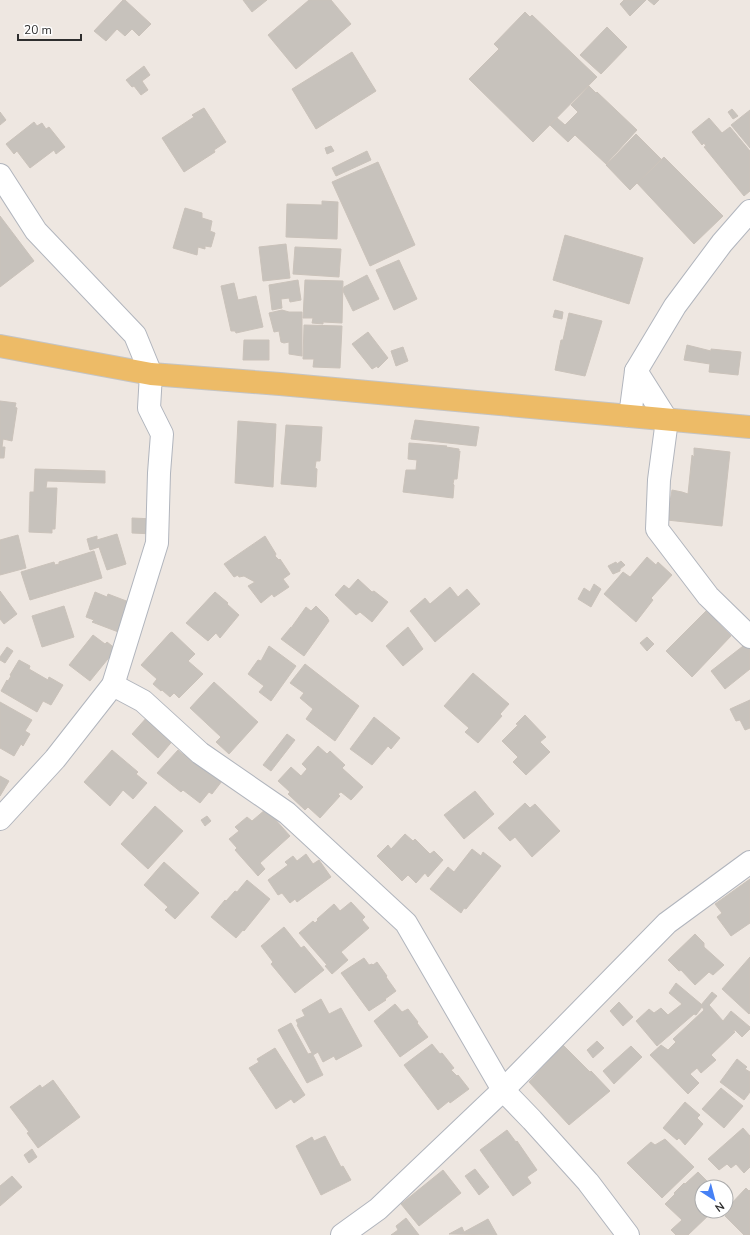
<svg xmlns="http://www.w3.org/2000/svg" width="750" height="1235" font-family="'Nunito Sans',sans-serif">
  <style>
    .building { fill: #c7c2bc; stroke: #cac2ba }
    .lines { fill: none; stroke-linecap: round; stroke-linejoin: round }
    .minor-casing { stroke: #b1b5bd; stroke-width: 24 }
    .major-casing { stroke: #c4c4c4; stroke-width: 24 }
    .minor { stroke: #fff; stroke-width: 22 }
    .major { stroke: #edbb67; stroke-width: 22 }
  </style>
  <rect width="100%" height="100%" fill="#eee7e1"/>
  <g class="building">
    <polygon points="123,0 125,0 151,24 139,36 132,29 125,36 117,29 106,41 94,31"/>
    <polygon points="243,0 267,0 252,12"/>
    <polygon points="309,0 331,0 351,24 296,69 268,35"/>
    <polygon points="624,0 646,0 630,16 620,4"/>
    <polygon points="648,0 659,0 654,5"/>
    <polygon points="525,12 530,17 532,15 597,77 533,142 469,79 499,49 494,44"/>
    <polygon points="607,27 627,47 601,74 580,55"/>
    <polygon points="352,52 376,91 316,129 292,89"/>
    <polygon points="144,66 150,75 142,81 148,90 141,95 134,86 132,87 126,80"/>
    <polygon points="589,86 596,93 597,92 637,130 606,164 575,135 568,142 550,125 557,118 565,125 578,112 571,105"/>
    <polygon points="204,108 226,142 214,150 215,152 184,172 162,138 194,117 192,115"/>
    <polygon points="732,109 738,116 733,119 728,112"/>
    <polygon points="750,110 750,148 731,125"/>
    <polygon points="0,112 6,120 0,125"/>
    <polygon points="709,118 722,133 730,127 750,151 750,191 744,196 704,147 706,146 704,143 702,145 692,132"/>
    <polygon points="34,122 37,126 42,123 46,129 49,127 65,147 56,154 54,150 30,168 17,151 14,154 6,144"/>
    <polygon points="636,134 661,159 630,190 606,165"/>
    <polygon points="331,146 334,151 327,154 325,148"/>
    <polygon points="367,151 371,160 336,176 332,168"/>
    <polygon points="664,157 723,216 694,244 637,183"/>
    <polygon points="378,162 415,245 370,266 332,182"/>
    <polygon points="322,201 338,202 337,239 286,237 287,204 322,205"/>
    <polygon points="185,208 202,213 202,218 212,221 210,231 215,233 211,247 205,246 205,249 198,247 197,255 173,248"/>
    <polygon points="0,216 34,261 0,287"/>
    <polygon points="565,235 643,258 629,304 553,280"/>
    <polygon points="286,244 290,278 263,281 259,247"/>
    <polygon points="295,247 341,249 339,277 293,274"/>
    <polygon points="399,260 417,299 394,310 376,270"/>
    <polygon points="367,275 379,299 353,311 343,291 344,287"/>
    <polygon points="298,280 301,300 290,302 289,298 281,299 282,308 272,310 269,285"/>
    <polygon points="305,280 343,281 342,323 323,322 323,324 312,323 313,318 303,318"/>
    <polygon points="234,283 238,300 256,296 263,327 236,333 235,331 231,331 221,286"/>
    <polygon points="282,310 289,312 302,312 302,356 289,354 289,342 284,343 281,342 279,331 274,332 269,313"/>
    <polygon points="555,310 563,312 562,319 553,317"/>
    <polygon points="569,313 602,321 585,376 555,370 561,340 563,340"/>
    <polygon points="304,325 342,326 340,368 313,367 314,359 303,359"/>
    <polygon points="368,332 388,358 378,368 377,366 372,369 352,344"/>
    <polygon points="244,340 269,340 269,360 243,360"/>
    <polygon points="687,345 711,351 711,349 741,352 738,375 709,372 710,364 684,360"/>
    <polygon points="403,347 408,361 396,366 391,351"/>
    <polygon points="0,401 16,403 15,407 17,408 12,441 3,439 2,447 5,447 4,458 0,458"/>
    <polygon points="415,420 479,427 476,446 411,439"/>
    <polygon points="238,421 276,424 273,487 235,483"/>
    <polygon points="286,425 322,427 320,461 316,461 315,468 317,469 316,487 281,484"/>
    <polygon points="409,443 447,446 446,447 459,449 459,452 460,451 457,479 454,479 453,484 454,485 453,498 403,492 406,470 416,470 417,460 408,459"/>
    <polygon points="694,448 730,452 722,526 667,520 672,490 682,492 688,494 692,455 694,457"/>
    <polygon points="35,469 105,471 105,483 47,481 46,488 57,488 55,529 52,529 52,533 29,532 30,492 34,492"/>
    <polygon points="132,518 155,519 154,534 132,533"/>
    <polygon points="117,534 126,564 107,570 99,547 90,550 87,539 97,536 97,540"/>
    <polygon points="18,535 26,568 0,575 0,540"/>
    <polygon points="265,536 276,554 275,556 279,560 280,559 290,574 283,579 289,587 274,597 272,594 261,603 248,586 255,582 244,576 239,577 238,575 234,577 224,564"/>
    <polygon points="94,551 102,578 30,600 21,572 54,562 55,565 59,564 59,562"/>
    <polygon points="647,557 656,565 658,562 672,575 651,598 653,600 636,622 604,594 623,572 630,577"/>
    <polygon points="621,561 625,565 620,569 620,571 613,574 608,566 616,562 617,564"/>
    <polygon points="358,579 372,592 374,591 388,602 372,622 360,612 356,615 335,595 344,585 349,589"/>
    <polygon points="594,584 601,589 591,607 578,599 584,588 590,592"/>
    <polygon points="450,587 458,597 467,589 480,604 435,642 410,611 425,598 430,604"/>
    <polygon points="0,591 17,614 4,624 0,619"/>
    <polygon points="95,592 107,597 108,594 129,602 121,633 92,622 94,620 86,617"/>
    <polygon points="215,592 228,603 227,604 239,615 220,638 216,633 208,641 186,623"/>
    <polygon points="64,606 74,637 42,647 32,616"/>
    <polygon points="316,606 327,617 329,621 304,656 281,639 291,627 291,628 306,607 311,611"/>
    <polygon points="706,611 717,620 717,622 731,636 692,677 666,651"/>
    <polygon points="408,627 423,649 403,666 386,646"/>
    <polygon points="172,632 195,654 188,661 203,674 179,698 174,693 170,697 162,690 161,691 153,684 157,679 141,665 170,633"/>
    <polygon points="93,635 105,644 107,642 116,649 90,681 69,665"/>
    <polygon points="647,637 654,644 647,651 640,643"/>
    <polygon points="747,643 750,647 750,669 725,689 711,671"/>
    <polygon points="269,646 296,666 271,701 259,692 264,686 248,674 258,660 261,661"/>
    <polygon points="7,647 13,651 5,663 0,660 0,657"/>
    <polygon points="19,660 30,666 29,669 48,680 49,677 63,685 51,705 43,701 37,712 1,691 7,680 8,681 11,676 10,675"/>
    <polygon points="305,664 359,706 335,741 306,719 313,709 300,698 304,693 290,683"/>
    <polygon points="473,673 509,704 500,714 502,716 478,743 465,732 469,728 444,706"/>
    <polygon points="214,682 258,722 229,754 216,742 221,737 190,708"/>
    <polygon points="750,700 750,728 745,730 740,720 736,721 730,709"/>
    <polygon points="0,702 32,720 25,731 30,734 23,746 21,744 14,756 0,748"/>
    <polygon points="525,715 546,737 540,742 550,752 526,775 513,762 518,757 502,741 518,725 516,724"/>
    <polygon points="148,716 175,738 158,758 132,734"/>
    <polygon points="374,717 400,738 391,749 388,746 372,765 350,749"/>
    <polygon points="287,734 295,740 271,771 263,765"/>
    <polygon points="318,746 327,754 330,751 345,765 342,768 363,787 351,800 341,792 338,794 340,796 320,818 308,807 305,810 288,794 290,792 278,781 291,767 301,776 307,769 302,764"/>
    <polygon points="112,750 138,772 136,774 147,783 133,799 123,790 110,806 84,782"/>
    <polygon points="178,750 184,755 185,753 222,781 212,794 209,792 200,803 183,790 181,792 157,773"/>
    <polygon points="0,776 9,781 0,796"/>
    <polygon points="475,791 494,814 464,839 444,815"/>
    <polygon points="525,803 530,808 535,804 560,831 532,857 515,837 510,841 498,828"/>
    <polygon points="155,806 183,831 148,869 121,844"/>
    <polygon points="266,809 290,836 260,863 265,869 258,876 235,850 237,848 229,839 239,831 235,827 247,817 252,821"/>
    <polygon points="207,816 211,821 205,826 201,820"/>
    <polygon points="405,834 413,841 415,839 430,854 434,851 443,860 428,877 425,873 416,883 408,875 402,881 377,856 388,845 391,849"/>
    <polygon points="472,849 481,856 483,852 501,866 466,909 464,908 461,913 430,889 448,867 454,872"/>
    <polygon points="306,854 313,864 319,860 331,877 297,902 295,899 290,903 282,893 278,895 268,880 288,865 285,862 293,856 297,861"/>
    <polygon points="164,862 199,893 175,919 165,910 168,907 144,885"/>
    <polygon points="750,879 750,923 731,936 717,917 722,913 715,904"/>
    <polygon points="247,880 270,899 244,931 243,930 236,938 211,917 225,900 226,901 235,891 237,892"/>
    <polygon points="351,902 365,917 362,920 369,928 341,952 348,960 332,974 325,966 327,965 299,933 313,921 315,923 318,920 317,919 334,904 340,911"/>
    <polygon points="284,927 301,948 304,946 324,970 295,993 271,964 273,962 261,946"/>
    <polygon points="695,934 704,943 704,947 724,965 713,975 709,972 695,985 681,970 679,971 668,960"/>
    <polygon points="750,957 750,1013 749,1014 722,989"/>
    <polygon points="364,958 369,965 372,964 373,965 377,962 387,976 386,977 396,991 385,999 386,1000 369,1011 341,973"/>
    <polygon points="676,983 701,1004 702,1007 696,1015 694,1014 657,1046 636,1021 649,1009 654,1013 661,1008 668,1015 682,1004 669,993"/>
    <polygon points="712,992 717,996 709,1005 723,1021 731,1011 750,1027 750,1029 742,1037 735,1030 733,1031 735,1032 711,1055 716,1060 701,1073 697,1068 690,1074 699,1083 688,1094 650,1055 661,1045 668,1050 676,1042 673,1039 704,1010 701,1005"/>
    <polygon points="321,999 329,1014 341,1008 362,1046 336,1060 334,1056 323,1062 318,1052 313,1055 323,1075 307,1083 278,1030 291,1023 308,1054 312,1053 297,1025 298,1024 296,1020 305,1016 302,1010"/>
    <polygon points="619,1002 633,1017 623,1026 610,1011"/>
    <polygon points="395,1004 402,1012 408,1009 418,1022 417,1023 428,1037 400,1057 374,1021"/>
    <polygon points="597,1041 604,1048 593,1058 587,1050"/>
    <polygon points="432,1044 440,1054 442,1053 454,1068 451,1070 457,1076 458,1075 469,1089 450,1103 449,1101 438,1110 404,1065"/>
    <polygon points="563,1045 590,1072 591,1071 610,1091 569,1125 529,1082"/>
    <polygon points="631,1046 642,1057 614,1084 603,1071"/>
    <polygon points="275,1048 305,1095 294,1103 291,1099 276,1109 249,1068 259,1062 257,1059"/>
    <polygon points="737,1059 747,1067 745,1069 750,1072 750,1092 744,1100 720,1082"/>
    <polygon points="53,1080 80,1117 38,1148 27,1133 29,1132 10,1107 40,1085 42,1088"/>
    <polygon points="721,1088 743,1106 724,1128 702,1109"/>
    <polygon points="685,1102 700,1115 697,1118 703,1124 685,1145 679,1138 677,1140 663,1128"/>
    <polygon points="743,1128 750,1136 750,1167 744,1173 736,1164 731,1168 727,1164 719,1170 708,1159"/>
    <polygon points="507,1130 516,1142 517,1141 537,1170 527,1177 531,1183 513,1196 480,1150"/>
    <polygon points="325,1136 341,1167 343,1166 351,1180 321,1195 296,1146 312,1137 314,1141"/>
    <polygon points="665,1139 694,1167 662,1198 627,1163 651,1142 655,1145"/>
    <polygon points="32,1149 37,1157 29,1163 24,1155"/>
    <polygon points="475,1169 489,1187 479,1195 465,1176"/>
    <polygon points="443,1170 461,1193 419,1226 401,1204"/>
    <polygon points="698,1172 713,1187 702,1187 702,1211 712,1212 688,1235 676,1235 671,1230 682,1220 665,1204 675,1194 674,1193 684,1183 685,1184"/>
    <polygon points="12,1176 22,1187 0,1206 0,1186"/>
    <polygon points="746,1188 749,1191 750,1190 750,1235 744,1235 725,1216 732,1208 730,1205"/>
    <polygon points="406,1218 419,1235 391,1235 398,1230 396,1226"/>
    <polygon points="488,1219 497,1235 449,1234 462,1227 464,1232"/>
  </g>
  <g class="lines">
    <g class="minor-casing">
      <g id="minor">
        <polyline points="0,175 36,231 135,335 151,374 149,408 162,434 159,473 157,543 113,685 55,759 0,819"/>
        <polyline points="750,211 722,243 675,306 636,371 667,420 659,480 657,529 708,596 750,637"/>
        <polyline points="630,416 636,371"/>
        <polyline points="113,685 143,701 200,753 287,813 406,923 503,1090 532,1120 588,1182 628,1235"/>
        <polyline points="342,1235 378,1209 503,1090 667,923 750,862"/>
      </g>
    </g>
    <g class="major-casing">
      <polyline id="major" points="0,346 151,374 280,384 750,427"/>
    </g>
    <use href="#minor" class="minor"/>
    <use href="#major" class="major"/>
  </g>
  <g transform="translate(714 1199) rotate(144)"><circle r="19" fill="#ffffff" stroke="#ababab"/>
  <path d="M0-3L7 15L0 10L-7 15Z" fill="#4781f5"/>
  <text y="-6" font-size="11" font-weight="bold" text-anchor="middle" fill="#2e2e2e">N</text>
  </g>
  <path d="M18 34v6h63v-6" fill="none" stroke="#2e2e2e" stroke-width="2"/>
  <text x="24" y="34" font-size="12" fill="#2e2e2e" stroke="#ffffff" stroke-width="3" paint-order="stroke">20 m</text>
</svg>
